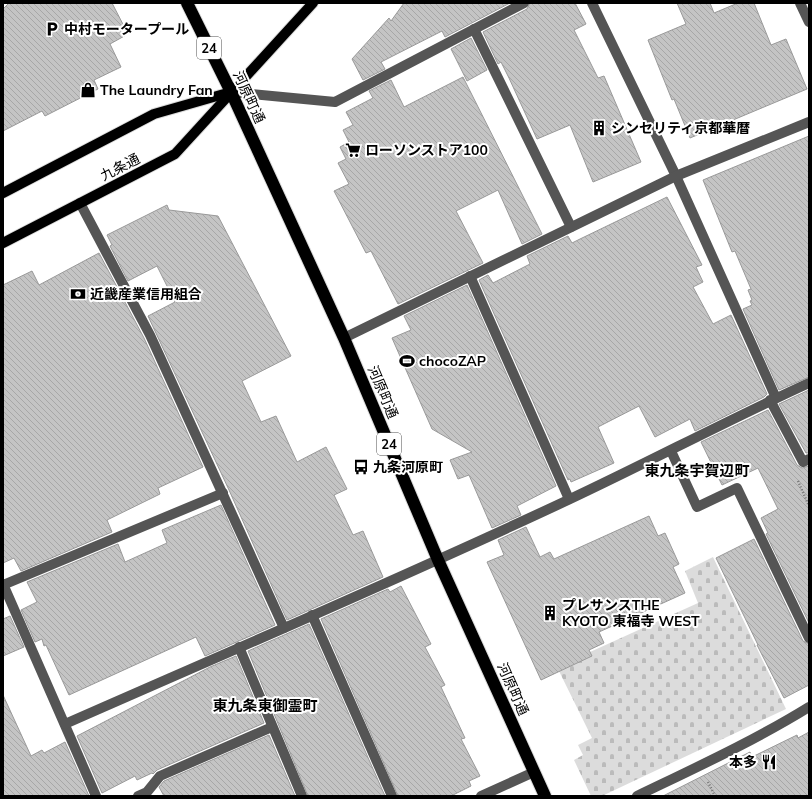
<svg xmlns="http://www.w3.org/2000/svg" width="812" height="799" font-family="Mulish,'Noto Sans JP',sans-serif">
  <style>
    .cemetery { fill: url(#cemetery-stones) }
    .building { fill: url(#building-back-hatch); stroke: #999 }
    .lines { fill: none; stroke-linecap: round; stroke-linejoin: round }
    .major-casing { stroke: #dbdbdb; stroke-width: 12 }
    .highway-casing { stroke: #dbdbdb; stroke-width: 14 }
    .path { stroke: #777; stroke-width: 2.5; stroke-dasharray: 1 2; stroke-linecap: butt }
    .minor { stroke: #555; stroke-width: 10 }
    .major { stroke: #000; stroke-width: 10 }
    .highway { stroke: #000; stroke-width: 12 }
    .labels { text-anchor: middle; stroke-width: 4; stroke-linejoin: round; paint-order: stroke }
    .shield { fill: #fff; stroke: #4c4c4c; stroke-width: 1 }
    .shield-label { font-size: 13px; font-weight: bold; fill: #000 }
    .poi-label { font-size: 14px; font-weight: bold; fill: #000; stroke: #fff; text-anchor: start }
    .street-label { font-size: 14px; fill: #000; stroke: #fff }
    .neighbourhood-label { font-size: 15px; font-weight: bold; fill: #000; stroke: #fff }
  </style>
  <defs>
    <pattern id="cemetery-stones" width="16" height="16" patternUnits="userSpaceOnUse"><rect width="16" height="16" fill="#dcdcdc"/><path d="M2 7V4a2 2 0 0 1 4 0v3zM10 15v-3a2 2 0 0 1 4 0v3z" fill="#bbb"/></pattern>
    <pattern id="building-back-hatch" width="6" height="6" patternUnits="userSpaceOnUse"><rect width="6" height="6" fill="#c4c4c4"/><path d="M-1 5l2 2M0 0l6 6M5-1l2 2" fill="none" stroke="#a7a7a7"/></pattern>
  </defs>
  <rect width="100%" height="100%" fill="#fff"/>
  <polygon class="cemetery" points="713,557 786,709 602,796 591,796 574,760 583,755 578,745 592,738 557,667 698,603 685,571"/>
  <g class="building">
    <polygon points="9,3 112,3 128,34 110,44 121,67 94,80 98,89 45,116 42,111 3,131 3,9"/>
    <polygon points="404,3 510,3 445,37 442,31 381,62 385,69 363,80 352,59 389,18 391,21"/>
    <polygon points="530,3 575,3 586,24 574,30 598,78 604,76 641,162 593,182 570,125 537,139 509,78 501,62 498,64 483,32 527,9"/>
    <polygon points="677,3 710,3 714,13 738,3 754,3 771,45 786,39 807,89 690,138 674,99 672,100 648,40 686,24"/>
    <polygon points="471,38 487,70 467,81 451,49"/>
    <polygon points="463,77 542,234 522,244 498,190 456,211 483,263 398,304 371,251 366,253 334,191 349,184 338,163 346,159 340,147 349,142 343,130 353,125 346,112 373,98 369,91 391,80 404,107"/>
    <polygon points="809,136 809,377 779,390 743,309 752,305 750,301 752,300 748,290 751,289 735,251 732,252 703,180"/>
    <polygon points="667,197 702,265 696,267 703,282 693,287 713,324 731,315 767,394 764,397 695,431 690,419 655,437 639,406 598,427 614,463 571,482 570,479 568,480 479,280 488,275 493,283 530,264 527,256 568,236 572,243 580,239"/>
    <polygon points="167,205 169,210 218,216 291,356 242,381 261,422 276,416 297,462 326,447 347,489 334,495 353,535 363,531 383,577 287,620 229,490 148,316 175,302 157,266 128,281 110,246 112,245 107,235"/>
    <polygon points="99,253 144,338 203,467 158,488 160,494 107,520 112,532 21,571 14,558 3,563 3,285 32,271 39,285"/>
    <polygon points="467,285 556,486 517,506 521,515 492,528 469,475 458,479 450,460 472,452 432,429 392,338 411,330 404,316"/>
    <polygon points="809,390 809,453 806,453 779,404"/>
    <polygon points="768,410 797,465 802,468 809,466 809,623 766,534 768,533 761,518 778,509 758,468 722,485 701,442"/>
    <polygon points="221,505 275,625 205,656 196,637 69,695 46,645 44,646 42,639 35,642 21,610 37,602 27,582 118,544 125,562 167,543 162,530"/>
    <polygon points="649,516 658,536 665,533 679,564 673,567 685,593 599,632 604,643 589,650 592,656 541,680 487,562 504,555 498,540 526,527 540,557 550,552 554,559"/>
    <polygon points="754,539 803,641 809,644 809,685 784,698 757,645 758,645 716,558"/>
    <polygon points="401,586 431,644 425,647 445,685 441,687 465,738 461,739 480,776 469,781 471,786 451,796 398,796 321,619 388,589 390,592"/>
    <polygon points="10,616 24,647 3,656 3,619"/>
    <polygon points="309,624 385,796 308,796 248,651"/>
    <polygon points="236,656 264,723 157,770 153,774 152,773 137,780 135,776 102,793 77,736 210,667"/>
    <polygon points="3,695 31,756 42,750 44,753 65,742 89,796 3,796"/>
    <polygon points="809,732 809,796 663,796 750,752 752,757 797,735 798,738"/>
    <polygon points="269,735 295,796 164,796 159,787 164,781"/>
  </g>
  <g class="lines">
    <g class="major-casing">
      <g id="major">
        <polyline points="3,193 154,114 231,92"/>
        <polyline points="3,243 175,154 313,3"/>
      </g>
    </g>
    <g class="highway-casing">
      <polyline id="highway" points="187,3 231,92 344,338 438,560 545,796"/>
    </g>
    <g class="path">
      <polyline points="798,481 809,506"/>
      <polyline points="708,782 715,796"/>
    </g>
    <g class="minor">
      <polyline points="592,3 676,176 776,398"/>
      <polyline points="800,3 809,22"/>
      <polyline points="474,29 571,227"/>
      <polyline points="231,92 335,102 524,3"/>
      <polyline points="80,203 150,335 284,628"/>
      <polyline points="470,276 569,499"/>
      <polyline points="344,338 676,176 809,122"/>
      <polyline points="770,400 803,462 809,459"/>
      <polyline points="671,451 697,507 737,488 809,638"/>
      <polyline points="3,584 96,796"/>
      <polyline points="3,585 223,493"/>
      <polyline points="312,615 392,796"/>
      <polyline points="239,647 302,796"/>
      <path d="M65 724C233 650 402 578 568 500 649 462 728 420 809 383"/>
      <polyline points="138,796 147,792 160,776 272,727"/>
      <polyline points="481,796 534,772"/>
      <path d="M637 796C695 768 754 741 809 707"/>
    </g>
    <use href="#major" class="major"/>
    <use href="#highway" class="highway"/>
  </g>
  <defs>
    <g id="parking-bare" transform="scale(1.2)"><path d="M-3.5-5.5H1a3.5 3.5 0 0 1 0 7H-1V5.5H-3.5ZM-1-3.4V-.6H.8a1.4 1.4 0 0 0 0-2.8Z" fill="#000" stroke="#fff" stroke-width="2.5" paint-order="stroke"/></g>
    <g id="shop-bare" transform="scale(1.2)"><path d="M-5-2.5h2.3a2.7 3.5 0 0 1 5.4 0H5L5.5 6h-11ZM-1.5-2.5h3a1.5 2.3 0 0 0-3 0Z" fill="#000" stroke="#fff" stroke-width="2.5" paint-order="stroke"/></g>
    <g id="building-bare" transform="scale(1.2)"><path d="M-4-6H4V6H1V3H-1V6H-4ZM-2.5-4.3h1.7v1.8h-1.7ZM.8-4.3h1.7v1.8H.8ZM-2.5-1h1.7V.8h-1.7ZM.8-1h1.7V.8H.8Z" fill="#000" stroke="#fff" stroke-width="2.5" paint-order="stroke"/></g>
    <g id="supermarket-bare" transform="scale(1.2)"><path d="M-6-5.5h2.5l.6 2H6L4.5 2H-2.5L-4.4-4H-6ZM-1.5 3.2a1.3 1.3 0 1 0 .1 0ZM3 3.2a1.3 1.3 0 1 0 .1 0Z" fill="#000" stroke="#fff" stroke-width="2.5" paint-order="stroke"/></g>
    <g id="bank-bare" transform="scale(1.2)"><path d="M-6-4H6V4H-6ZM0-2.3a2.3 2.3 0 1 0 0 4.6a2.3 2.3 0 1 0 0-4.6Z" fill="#000" stroke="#fff" stroke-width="2.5" paint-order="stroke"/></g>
    <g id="stadium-bare" transform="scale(1.2)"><path d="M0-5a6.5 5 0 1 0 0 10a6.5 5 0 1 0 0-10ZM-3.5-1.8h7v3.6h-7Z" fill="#000" stroke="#fff" stroke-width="2.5" paint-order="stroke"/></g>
    <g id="bus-bare" transform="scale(1.2)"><path d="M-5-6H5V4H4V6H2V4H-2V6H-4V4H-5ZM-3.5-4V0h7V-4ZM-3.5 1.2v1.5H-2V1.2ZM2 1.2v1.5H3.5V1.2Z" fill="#000" stroke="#fff" stroke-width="2.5" paint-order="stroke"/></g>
    <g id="restaurant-bare" transform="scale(1.2)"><path d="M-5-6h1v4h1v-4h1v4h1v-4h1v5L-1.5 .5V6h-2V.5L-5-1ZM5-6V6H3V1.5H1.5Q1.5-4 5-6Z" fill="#000" stroke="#fff" stroke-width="2.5" paint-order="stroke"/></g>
  </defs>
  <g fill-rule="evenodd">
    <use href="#parking-bare" x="52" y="29"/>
    <use href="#shop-bare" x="88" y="90"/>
    <use href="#building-bare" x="599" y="128"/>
    <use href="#supermarket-bare" x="353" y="150"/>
    <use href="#bank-bare" x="78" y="294"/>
    <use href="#stadium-bare" x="407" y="361"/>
    <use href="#bus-bare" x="361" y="467"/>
    <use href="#building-bare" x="550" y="613"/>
    <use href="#restaurant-bare" x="769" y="762"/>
  </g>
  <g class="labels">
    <g class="shield">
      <rect x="197" y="37" width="24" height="22" rx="3"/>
      <rect x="377" y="433" width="24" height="22" rx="3"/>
    </g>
    <g class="shield-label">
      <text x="209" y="53">24</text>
      <text x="389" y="449">24</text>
    </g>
    <g class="poi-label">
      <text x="64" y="34">中村モータープール</text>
      <text x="100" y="95">The Laundry Fan</text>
      <text x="611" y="133">シンセリティ京都華暦</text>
      <text x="365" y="155">ローソンストア100</text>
      <text x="90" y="299">近畿産業信用組合</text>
      <text x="419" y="366">chocoZAP</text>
      <text x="373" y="472">九条河原町</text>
      <text x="562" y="610">プレサンスTHE<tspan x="562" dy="16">KYOTO 東福寺 WEST</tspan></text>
      <text x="757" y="767" text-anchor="end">本多</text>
    </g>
    <g class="street-label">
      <text transform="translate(249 97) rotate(65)" y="5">河原町通</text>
      <text transform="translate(120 167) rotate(-27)" y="5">九条通</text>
      <text transform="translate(383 392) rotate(67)" y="5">河原町通</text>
      <text transform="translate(513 689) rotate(66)" y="5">河原町通</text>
    </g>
    <g class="neighbourhood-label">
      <text x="697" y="476">東九条宇賀辺町</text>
      <text x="265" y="711">東九条東御霊町</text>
    </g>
  </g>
  <rect width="812" height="799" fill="none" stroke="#000000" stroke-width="8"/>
</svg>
